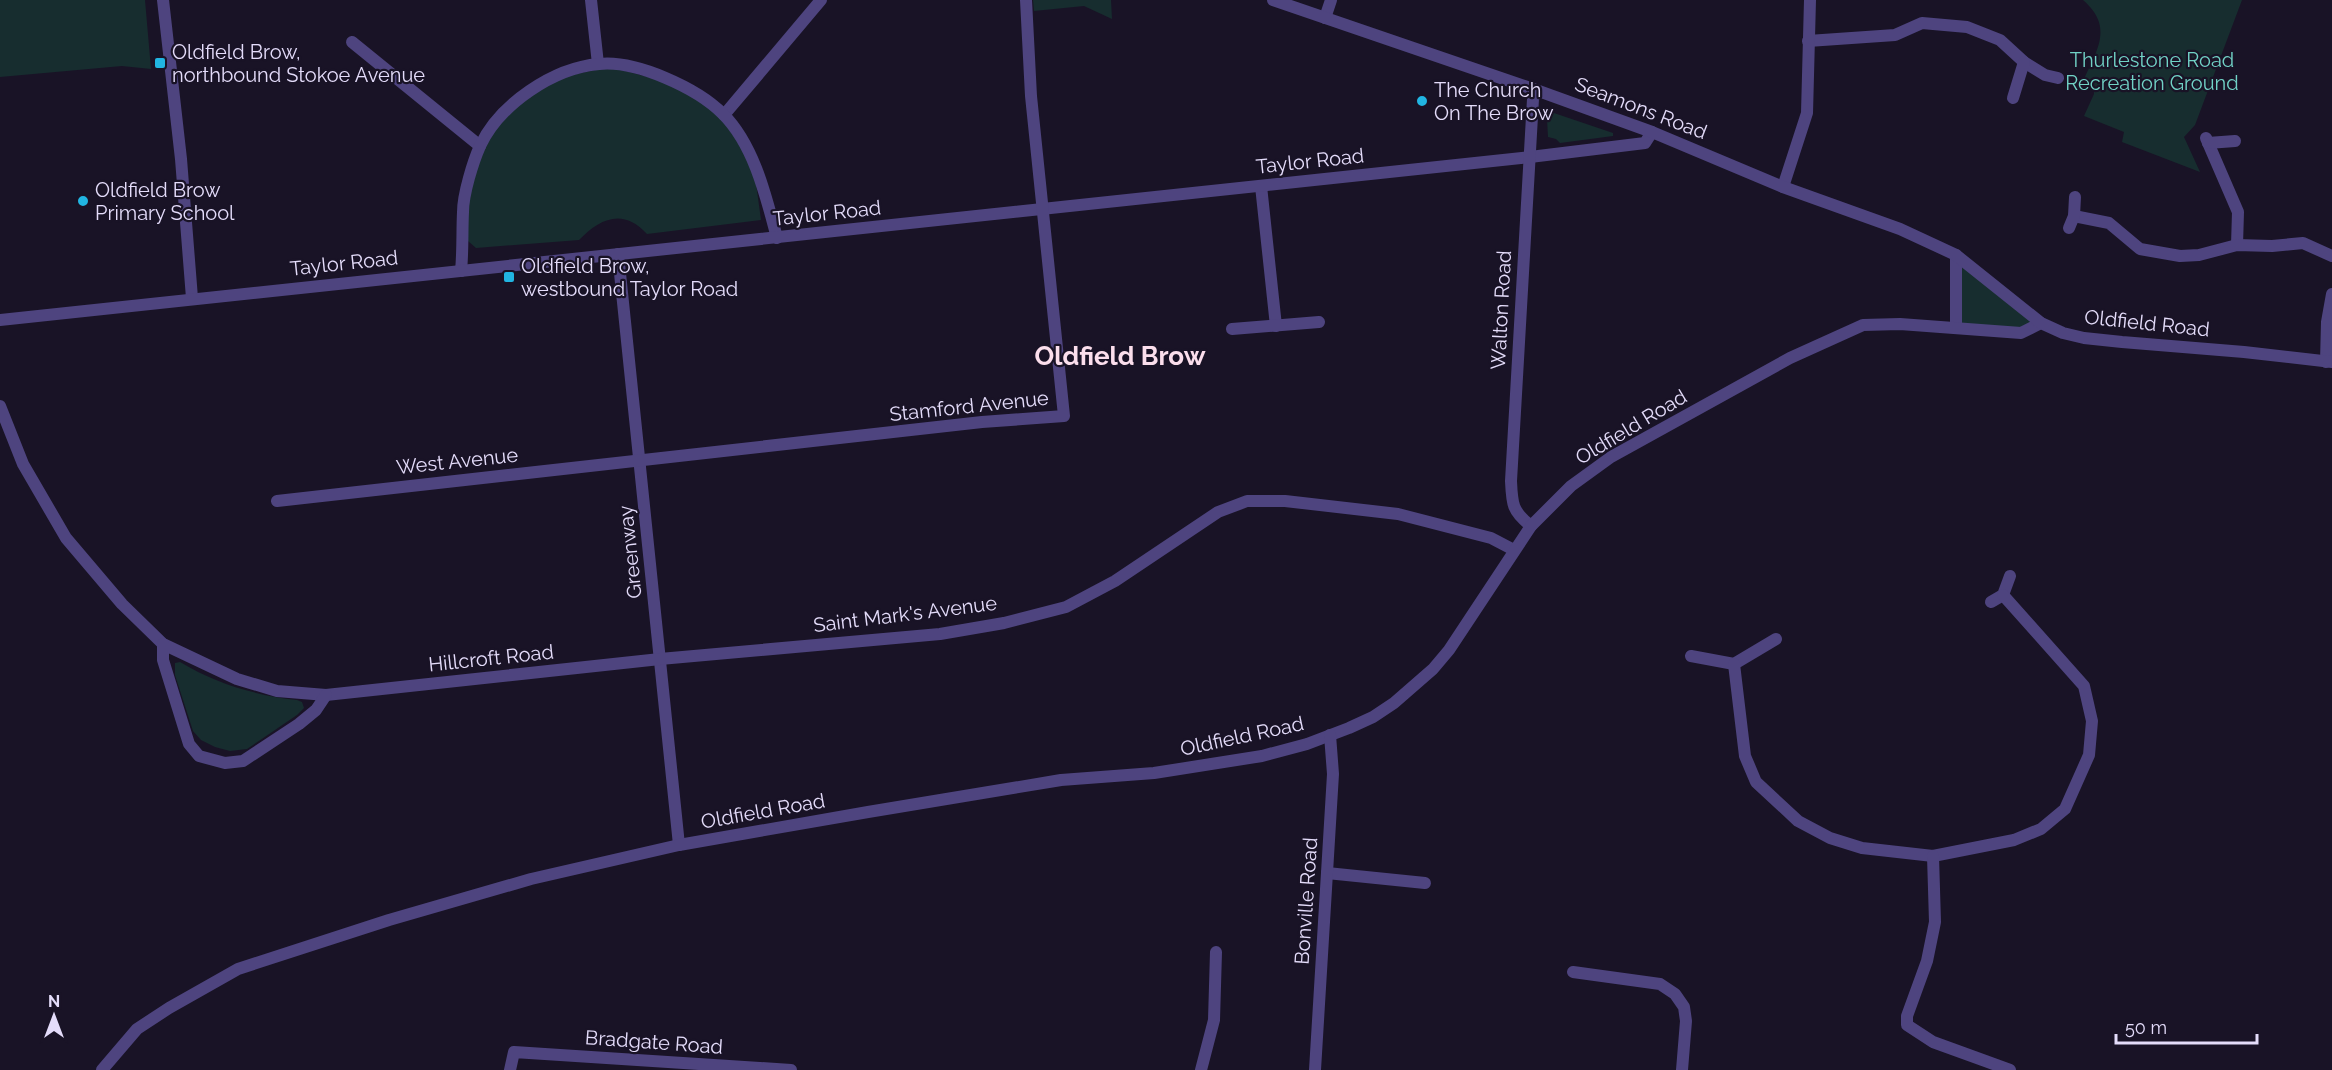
<svg xmlns="http://www.w3.org/2000/svg" width="2332" height="1070" font-family="Raleway,sans-serif">
  <style>
    .green { fill: #172d2f }
    .lines { fill: none; stroke-linecap: round; stroke-linejoin: round }
    .minor { stroke: #4e447f; stroke-width: 12 }
    .tertiary { stroke: #4e447f; stroke-width: 12 }
    .poi-dot { fill: #21b5e2; stroke: #191326; stroke-width: 2 }
    .labels { text-anchor: middle; stroke-width: 4.5; stroke-linejoin: round; paint-order: stroke }
    .poi-label { font-size: 20px; fill: #e4dcfa; stroke: #191326; text-anchor: start }
    .park-label { font-size: 20px; fill: #71d2c6; stroke: #191326 }
    .street-label { font-size: 20px; fill: #e4dcfa; stroke: #191326 }
    .district-label { font-size: 26px; font-weight: bold; fill: #fbdeec; stroke: #191326 }
  </style>
  <rect width="100%" height="100%" fill="#191326"/>
  <g class="green">
    <polygon points="0,0 145,0 151,69 122,66 0,77"/>
    <polygon points="1033,0 1111,0 1112,19 1084,6 1034,11"/>
    <path d="M2083 0H2242L2195 125 2184 137 2200 172 2122 142 2124 132 2084 116 2094 94V85L2082 84C2096 51 2115 28 2083 0Z"/>
    <path d="M610 67 667 82 710 107 740 141 755 176 761 220 647 234C623 207 599 219 579 240L476 248 468 241 465 209 483 144 519 101 562 77Z"/>
    <polygon points="1551,112 1613,133 1613,136 1560,143 1556,139 1548,137 1547,119"/>
    <polygon points="1956,255 2041,323 2021,333 1956,327"/>
    <path d="M180 662C217 684 254 695 297 700L302 702 304 708 297 715 247 749 230 751 215 747 201 740 193 731 175 675V663Z"/>
  </g>
  <g class="lines">
    <g class="minor">
      <polyline points="163,0 181,159 192,298"/>
      <polyline points="591,0 598,64"/>
      <polyline points="1325,18 1331,0"/>
      <polyline points="1808,41 1895,35 1922,23 1967,27 2000,40 2024,62 2045,75 2058,78"/>
      <polyline points="352,42 480,146"/>
      <polyline points="2013,98 2024,62"/>
      <polyline points="724,115 821,0"/>
      <polyline points="2206,138 2238,212 2237,245"/>
      <polyline points="2208,143 2235,141"/>
      <polyline points="1261,186 1276,326"/>
      <polyline points="1783,187 1807,113 1810,0"/>
      <polyline points="2074,216 2109,223 2140,249 2180,256 2199,255 2237,245 2272,246 2303,243 2332,256"/>
      <polyline points="2069,228 2074,216 2075,197"/>
      <polyline points="618,254 679,845"/>
      <path d="M461 271C463 251 462 232 463 212 463 194 473 162 480 146 500 104 553 68 599 64 636 60 697 88 723 114 754 145 766 196 777 238"/>
      <polyline points="0,320 1530,157 1645,143 1652,132"/>
      <polyline points="1956,327 1956,255"/>
      <polyline points="1232,329 1319,322"/>
      <polyline points="2326,362 2327,322 2332,294"/>
      <polyline points="0,406 23,464 66,538 122,604 163,644 237,679 277,691 326,695 660,659 940,634 1004,623 1066,607 1115,581 1218,512 1247,501 1285,501 1398,514 1491,538 1514,550"/>
      <polyline points="277,501 982,422 1064,416 1031,96 1026,0"/>
      <path d="M1531 526C1512 511 1512 504 1511 481L1533 99 1536 90"/>
      <polyline points="1991,602 2003,595 2010,576"/>
      <polyline points="163,644 163,660 189,744 199,756 225,763 243,761 299,724 316,710 326,695"/>
      <polyline points="1691,656 1734,664 1776,639"/>
      <polyline points="1734,664 1745,756 1756,782 1798,821 1830,838 1862,848 1933,856 2014,840 2041,829 2065,809 2089,755 2092,721 2084,686 2003,595"/>
      <polyline points="1933,856 1935,922 1927,961 1907,1016 1907,1025 1933,1042 2010,1070"/>
      <polyline points="1327,873 1425,883"/>
      <polyline points="1573,972 1660,984 1675,994 1684,1007 1686,1021 1682,1070"/>
      <polyline points="102,1070 137,1029 169,1008 238,969 389,920 531,879 679,845 868,812 1061,780 1154,773 1262,756 1307,744 1349,728 1373,717 1394,703 1433,669 1449,650 1531,526 1571,486 1611,457 1790,358 1863,325 1900,324 2021,333 2041,323"/>
      <polyline points="510,1070 514,1052 791,1070"/>
      <polyline points="1201,1070 1214,1020 1216,952"/>
      <polyline points="1315,1070 1333,774 1330,735"/>
    </g>
    <polyline class="tertiary" points="1273,0 1536,90 1652,132 1783,187 1900,229 1956,255 2041,323 2063,333 2084,338 2122,342 2244,352 2332,362"/>
  </g>
  <g class="poi-dot">
    <rect x="154" y="57" width="12" height="12" rx="3"/>
    <circle cx="1422" cy="101" r="6"/>
    <circle cx="83" cy="201" r="6"/>
    <rect x="503" y="271" width="12" height="12" rx="3"/>
  </g>
  <g class="labels">
    <g class="poi-label">
      <text x="172" y="59">Oldfield Brow,<tspan x="172" dy="23">northbound Stokoe Avenue</tspan></text>
      <text x="1434" y="97">The Church<tspan x="1434" dy="23">On The Brow</tspan></text>
      <text x="95" y="197">Oldfield Brow<tspan x="95" dy="23">Primary School</tspan></text>
      <text x="521" y="273">Oldfield Brow,<tspan x="521" dy="23">westbound Taylor Road</tspan></text>
    </g>
    <g class="park-label">
      <text x="2152" y="67">Thurlestone Road<tspan x="2152" dy="23">Recreation Ground</tspan></text>
    </g>
    <g class="street-label">
      <text transform="translate(1641 108) rotate(21)" y="7">Seamons Road</text>
      <text transform="translate(1310 161) rotate(-6)" y="7">Taylor Road</text>
      <text transform="translate(827 213) rotate(-6)" y="7">Taylor Road</text>
      <text transform="translate(344 263) rotate(-6)" y="7">Taylor Road</text>
      <text transform="translate(1501 310) rotate(-87)" y="7">Walton Road</text>
      <text transform="translate(2147 323) rotate(6)" y="7">Oldfield Road</text>
      <text transform="translate(969 406) rotate(-6)" y="7">Stamford Avenue</text>
      <text transform="translate(1631 427) rotate(-31)" y="7">Oldfield Road</text>
      <text transform="translate(457 461) rotate(-6)" y="7">West Avenue</text>
      <text transform="translate(630 552) rotate(-96)" y="7">Greenway</text>
      <text transform="translate(905 614) rotate(-7)" y="7">Saint Mark's Avenue</text>
      <text transform="translate(491 658) rotate(-6)" y="7">Hillcroft Road</text>
      <text transform="translate(1242 736) rotate(-12)" y="7">Oldfield Road</text>
      <text transform="translate(763 811) rotate(-10)" y="7">Oldfield Road</text>
      <text transform="translate(1306 901) rotate(-86)" y="7">Bonville Road</text>
      <text transform="translate(654 1042) rotate(4)" y="7">Bradgate Road</text>
    </g>
    <g class="district-label">
      <text x="1120" y="365">Oldfield Brow</text>
    </g>
  </g>
  <g transform="translate(54 1016)" stroke="#191326" stroke-width="4.5" paint-order="stroke">
  <path d="M0-4.5L10 22L0 15L-10 22Z" fill="#e4dcfa"/>
  <text y="-9" font-size="16" font-weight="bold" text-anchor="middle" fill="#e4dcfa">N</text>
  </g>
  <path d="M2116 1034v9h141v-9" fill="none" stroke="#e4dcfa" stroke-width="3"/>
  <text x="2125" y="1034" font-size="18" fill="#e4dcfa" stroke="#191326" stroke-width="4.5" paint-order="stroke">50 m</text>
</svg>
